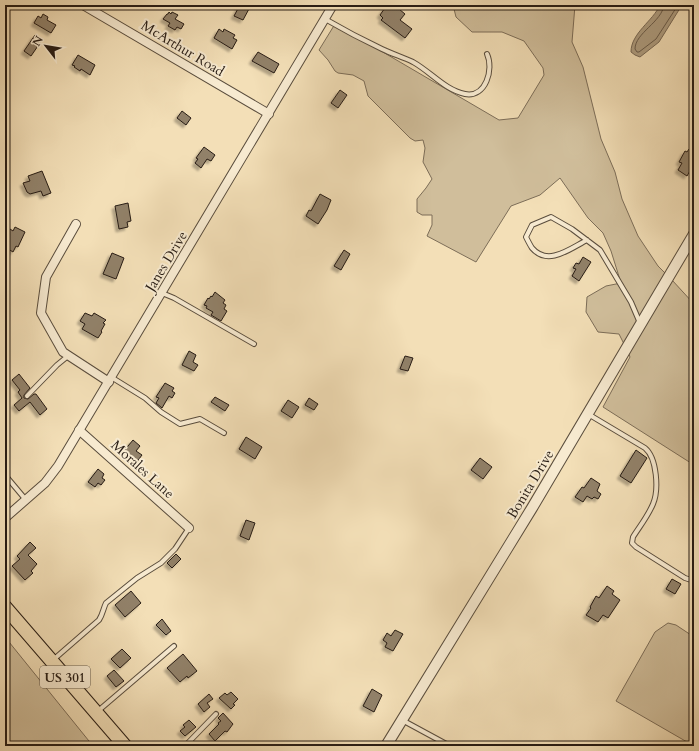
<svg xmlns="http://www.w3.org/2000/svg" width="699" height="751" font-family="Cardo,serif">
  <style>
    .green { fill: #d0be9b; stroke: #7c6d58 }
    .water { fill: #ae9d80; stroke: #786955 }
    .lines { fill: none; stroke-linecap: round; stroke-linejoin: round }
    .shore { stroke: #6a5c4a; stroke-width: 1 }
    .building { fill: #918169; stroke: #271c14; filter: url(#shadow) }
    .service-casing { stroke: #5a4d3d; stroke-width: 6 }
    .minor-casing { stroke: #5a4d3d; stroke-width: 10 }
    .tertiary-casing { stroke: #5a4d3d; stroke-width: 12 }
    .primary-casing { stroke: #271c14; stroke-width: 15 }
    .service { stroke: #f7ead0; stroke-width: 4 }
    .minor { stroke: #f7ead0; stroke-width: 8 }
    .tertiary { stroke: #f7ead0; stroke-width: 10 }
    .primary { stroke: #f3dfb7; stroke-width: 13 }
    .labels { text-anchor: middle; stroke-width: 4; stroke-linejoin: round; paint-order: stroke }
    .shield { fill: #f7ead0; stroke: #655a4c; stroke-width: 1 }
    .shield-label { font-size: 13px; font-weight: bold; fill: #271c14 }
    .street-label { font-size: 14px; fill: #271c14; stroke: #f7ead0 }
  </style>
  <defs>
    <filter id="shadow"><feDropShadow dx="-3" dy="3" stdDeviation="1" flood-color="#0004"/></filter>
  </defs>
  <rect width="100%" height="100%" fill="#f3dfb7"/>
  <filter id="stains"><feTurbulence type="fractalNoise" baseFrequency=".005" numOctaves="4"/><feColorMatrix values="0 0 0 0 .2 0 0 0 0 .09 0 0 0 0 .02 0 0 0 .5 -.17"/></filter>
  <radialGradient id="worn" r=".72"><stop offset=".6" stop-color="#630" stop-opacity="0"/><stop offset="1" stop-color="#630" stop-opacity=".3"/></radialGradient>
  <g class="green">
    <polygon points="453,5 575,5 572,42 583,67 601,139 615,172 622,199 638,236 658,266 666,274 624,344 619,334 598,332 586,312 587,297 606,286 621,283 611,251 603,233 588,218 560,178 540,195 511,206 476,262 427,236 432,225 432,215 422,215 417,212 417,199 426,188 432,179 423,162 425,148 423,140 415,141 410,138 368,96 364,81 353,75 338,73 335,71 328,60 319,50 335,24 499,120 518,118 544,75 543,68 524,41 502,32 472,32 456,17"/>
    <polygon points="672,280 694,304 694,465 603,407 630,357 628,352"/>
    <polygon points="668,623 676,625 694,637 694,746 616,701 655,632"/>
    <polygon points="5,637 93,746 5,746"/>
  </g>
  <path class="water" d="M660 5H682L659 42 640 57 635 55 631 52C631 33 653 21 660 5Z"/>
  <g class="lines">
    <path class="shore" d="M664 5C662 22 635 33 635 49L637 52H639L656 39 678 5"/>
  </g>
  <g class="building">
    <polygon points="240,5 247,5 250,7 243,20 234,16"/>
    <polygon points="387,5 402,5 399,9 405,14 400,20 412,29 405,38 381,20 383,18 380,15"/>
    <polygon points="169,12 171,14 172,12 178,15 175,19 184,24 181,29 177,27 175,30 168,26 170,23 163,19 167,14 168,14"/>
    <polygon points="43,14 48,17 47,20 56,25 51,33 34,23 38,16 41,18"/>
    <polygon points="219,29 223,32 224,29 235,35 233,38 237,40 232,49 214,38"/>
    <polygon points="35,35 42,40 31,56 24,51"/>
    <polygon points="258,52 279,64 274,73 252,61"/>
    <polygon points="78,55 95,65 90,75 81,69 80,71 74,67 75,66 72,65"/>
    <polygon points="340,90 347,95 338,108 331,103"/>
    <polygon points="182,111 191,118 186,125 177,118"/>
    <polygon points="204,147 215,155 211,161 207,159 201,168 195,163 198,159 196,158"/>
    <polygon points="689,149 694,151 694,164 687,176 678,170 682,163 679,162 685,151 687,152"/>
    <polygon points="42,171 51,193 43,196 41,191 30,194 27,192 23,183 30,181 28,176"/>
    <polygon points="320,194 331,200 327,210 318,224 306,216 309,210 311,211"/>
    <polygon points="128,203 131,221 127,222 128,227 119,229 115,206"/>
    <polygon points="15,227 25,232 18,247 16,246 13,252 5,247 9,239 6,237 10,229 13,231"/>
    <polygon points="344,250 350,254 341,270 334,266"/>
    <polygon points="112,253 124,258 116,279 103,274"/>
    <polygon points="583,257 591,262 579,281 572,276 576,269 573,268 576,263 579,264"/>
    <polygon points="215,292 225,300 223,303 226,305 224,309 227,311 221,321 211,315 213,312 206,308 207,306 204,305 208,298 209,299 211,296 212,297"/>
    <polygon points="85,313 92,316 94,313 106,320 103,323 105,324 101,331 102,332 98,338 82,329 85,324 80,321"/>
    <polygon points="189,351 196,355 193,362 198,365 194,371 182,365"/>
    <polygon points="405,356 413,358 408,371 400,369"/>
    <polygon points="19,374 30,388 24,395 24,398 28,399 34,394 36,394 47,409 40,415 30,402 19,411 14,405 22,398 18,392 20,390 12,380"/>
    <polygon points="165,383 174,388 172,391 175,393 172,398 169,396 162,408 156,403 159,398 156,397"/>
    <polygon points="215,397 229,405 225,411 211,402"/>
    <polygon points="309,398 318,404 314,410 305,405"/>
    <polygon points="288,400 299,407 292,418 281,411"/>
    <polygon points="246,437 262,447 255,459 239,449"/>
    <polygon points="133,440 140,446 136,451 142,455 136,463 123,452"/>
    <polygon points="636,450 647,458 631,483 620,476"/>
    <polygon points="480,458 492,467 483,479 471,470"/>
    <polygon points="98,469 104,474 102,478 105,480 101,485 98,483 95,487 88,482"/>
    <polygon points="591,478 600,484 597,491 601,494 598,499 594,497 592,499 587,496 583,502 575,497 582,487 584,488"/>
    <polygon points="246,520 255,523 249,540 240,536"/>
    <polygon points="30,542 36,548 28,555 37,564 31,571 33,573 25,580 12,566 20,559 17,556"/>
    <polygon points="176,554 181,559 172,568 167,563"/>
    <polygon points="672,579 681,584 675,594 666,589"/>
    <polygon points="607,586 614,591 612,594 620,600 608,618 603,615 598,622 586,615 591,608 590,607 596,596 599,598"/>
    <polygon points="131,591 141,603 125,617 115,605"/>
    <polygon points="162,619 171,631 166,635 156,625"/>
    <polygon points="395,630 403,634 393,651 385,647 387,643 383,640 387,633 391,636"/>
    <polygon points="122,649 131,658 120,668 111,659"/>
    <polygon points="183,654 197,671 188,678 187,676 180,682 167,668"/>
    <polygon points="114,670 124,681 116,687 107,676"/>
    <polygon points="372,689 382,695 374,712 363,706"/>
    <polygon points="231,692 238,699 233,704 235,705 231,709 219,698 225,693 227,695"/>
    <polygon points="209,694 213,699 207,703 210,707 204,712 198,704"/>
    <polygon points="223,713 233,724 227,732 225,731 215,741 209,734 219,724 218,723 221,721 218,718"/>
    <polygon points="189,720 196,727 185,736 180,731 185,727 183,725"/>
  </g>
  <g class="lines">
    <g class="service-casing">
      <g id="service">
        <path d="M325 19C344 30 363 40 382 49 392 54 403 57 413 62 431 72 445 90 465 94 486 98 494 69 487 54"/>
        <path d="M587 240C571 248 548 267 532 248 530 245 528 241 526 237L532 225 551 217 572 229 600 250 631 302 640 323"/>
        <polyline points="162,293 174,298 254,344"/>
        <polyline points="111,377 145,398 161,412 180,424 200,419 224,433"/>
        <polyline points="27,396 57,365 68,356"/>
        <path d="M588 414 645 448C657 458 659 490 653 504 648 516 640 526 633 537L632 543 636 547 685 578 694 581"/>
        <polyline points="5,475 26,500"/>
        <path d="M53 660 99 620C103 614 103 609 106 603L137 578 161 563 175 549 189 528"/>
        <polyline points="98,711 174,646"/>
        <polyline points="402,720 450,746"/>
        <polyline points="185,746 216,714"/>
      </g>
    </g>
    <g class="minor-casing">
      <g id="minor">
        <polyline points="83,5 269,114"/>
        <polyline points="76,224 46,277 41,313 63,352 109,382"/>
        <polyline points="79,430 189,528"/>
        <polyline points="5,518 45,483 58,466 333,5"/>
      </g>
    </g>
    <g class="tertiary-casing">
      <polyline id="tertiary" points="386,746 532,508 694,234"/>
    </g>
    <g class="primary-casing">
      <polyline id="primary" points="5,607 125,746"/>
    </g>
    <use href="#service" class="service"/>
    <use href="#minor" class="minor"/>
    <use href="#tertiary" class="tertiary"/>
    <use href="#primary" class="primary"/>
  </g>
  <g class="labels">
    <rect class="shield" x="40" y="666" width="50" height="22" rx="3"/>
    <g class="shield-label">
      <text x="65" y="682">US 301</text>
    </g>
    <g class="street-label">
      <text transform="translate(183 48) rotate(31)" y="5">McArthur Road</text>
      <text transform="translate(166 261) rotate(-59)" y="5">Janes Drive</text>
      <text transform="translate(143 469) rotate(42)" y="5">Morales Lane</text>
      <text transform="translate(530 484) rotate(-59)" y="5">Bonita Drive</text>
    </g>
  </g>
  <rect width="699" height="751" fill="none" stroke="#f3dfb7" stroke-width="20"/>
  <rect x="6" y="6" width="687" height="739" fill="none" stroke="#271c14" stroke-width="2"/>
  <rect x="10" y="10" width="679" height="731" fill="none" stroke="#271c14"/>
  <g transform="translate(46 46) rotate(301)" stroke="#f7ead0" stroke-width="3" paint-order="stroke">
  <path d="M0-3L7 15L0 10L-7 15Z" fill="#271c14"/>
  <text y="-6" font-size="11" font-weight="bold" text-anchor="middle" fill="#271c14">N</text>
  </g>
  <rect width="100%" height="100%" filter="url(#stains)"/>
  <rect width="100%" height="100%" fill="url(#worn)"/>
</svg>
